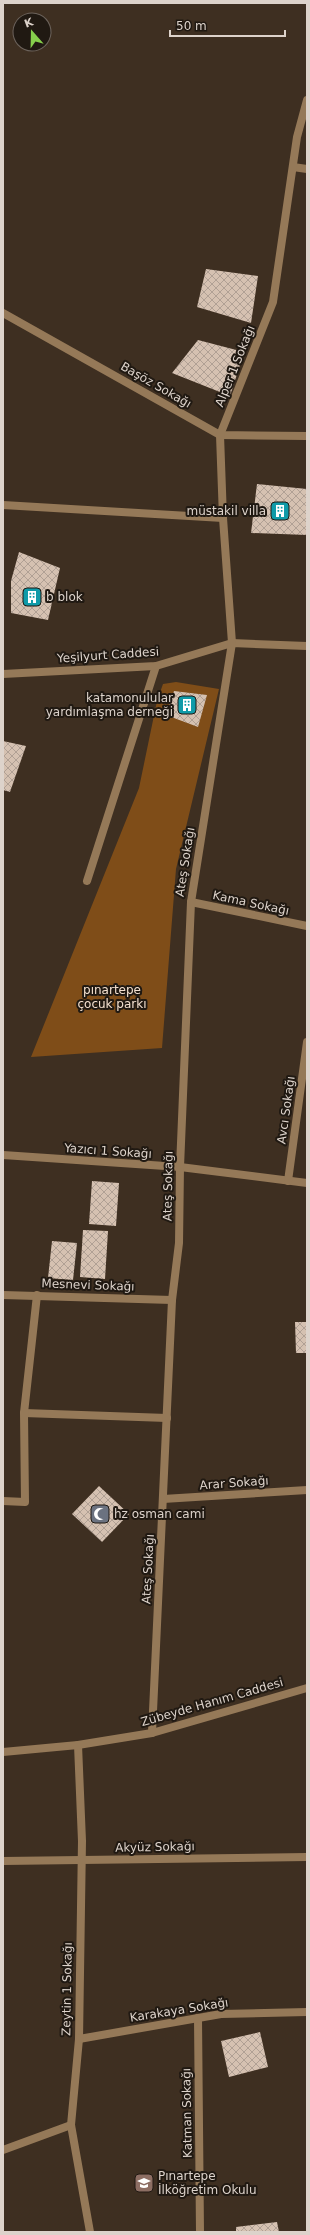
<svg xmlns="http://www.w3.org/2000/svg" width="310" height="2235" font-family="'DejaVu Sans',sans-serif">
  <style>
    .park { fill: #7f4d18 }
    .building { fill: url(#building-cross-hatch) }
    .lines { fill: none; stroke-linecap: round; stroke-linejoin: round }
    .service { stroke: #957958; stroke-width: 8 }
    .minor { stroke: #957958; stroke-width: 8 }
    .labels { text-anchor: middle; stroke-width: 4; stroke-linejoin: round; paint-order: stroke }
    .street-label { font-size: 12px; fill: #ddd3cb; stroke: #201912 }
    .poi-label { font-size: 12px; fill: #ddd3cb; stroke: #201912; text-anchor: start }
    .park-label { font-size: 12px; fill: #f4e0cf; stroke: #201912 }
  </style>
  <defs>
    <pattern id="building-cross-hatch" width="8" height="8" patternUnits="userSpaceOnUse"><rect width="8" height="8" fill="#d5c1b1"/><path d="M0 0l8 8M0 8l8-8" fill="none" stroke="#b0a094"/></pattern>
  </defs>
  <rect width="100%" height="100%" fill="#3e2f21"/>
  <polygon class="park" points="176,682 219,689 176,869 162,1048 31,1057 139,788 157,701 163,684"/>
  <g class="building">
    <polygon points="206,269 258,276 251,323 197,307"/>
    <polygon points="198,340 244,352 230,396 172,373"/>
    <polygon points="257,484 307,489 307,535 251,533"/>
    <polygon points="19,552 60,568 48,620 11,613 11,581"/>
    <polygon points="174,691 207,695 198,727 166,715"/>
    <polygon points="3,741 26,746 10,792 3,790"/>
    <polygon points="92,1181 119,1183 116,1226 89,1224"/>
    <polygon points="83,1230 108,1231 105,1279 80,1277"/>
    <polygon points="52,1241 77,1243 73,1280 48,1278"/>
    <polygon points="295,1322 307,1322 307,1353 296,1353"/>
    <polygon points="99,1486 129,1514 102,1542 72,1514"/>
    <polygon points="260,2032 268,2067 229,2077 221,2041"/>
    <polygon points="277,2222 279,2232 236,2232 236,2227"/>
  </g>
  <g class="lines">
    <polyline class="service" points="87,881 156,666"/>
    <g class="minor">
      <polyline points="293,167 307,169"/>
      <polyline points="3,313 220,435 307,436"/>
      <polyline points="3,505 223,518"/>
      <polyline points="3,674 156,666 232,643 307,646"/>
      <polyline points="191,902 307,926"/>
      <polyline points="3,1155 180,1167 307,1183"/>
      <polyline points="288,1181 307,1042"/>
      <polyline points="3,1295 172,1300"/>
      <polyline points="24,1413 167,1418"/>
      <polyline points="163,1499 307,1490"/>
      <polyline points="3,1501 25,1502 24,1413 37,1295"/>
      <polyline points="152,1733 172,1300 179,1243 180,1167 191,902 232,643 223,518 220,435 273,302 297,137 307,100"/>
      <polyline points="78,1745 82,1841 79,2039 71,2125 90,2232"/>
      <polyline points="3,1752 78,1745 152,1733 307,1688"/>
      <polyline points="3,1861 307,1857"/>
      <polyline points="198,2018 200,2232"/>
      <polyline points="79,2039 221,2014 307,2012"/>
      <polyline points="3,2150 71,2125"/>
    </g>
  </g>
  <defs>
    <g id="building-square" transform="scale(1)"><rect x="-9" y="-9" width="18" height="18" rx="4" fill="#0f9aa8" stroke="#201912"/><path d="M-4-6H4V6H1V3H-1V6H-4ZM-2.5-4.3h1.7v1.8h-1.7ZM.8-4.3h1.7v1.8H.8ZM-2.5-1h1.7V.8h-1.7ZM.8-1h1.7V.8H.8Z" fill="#fff"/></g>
    <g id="mosque-square" transform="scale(1)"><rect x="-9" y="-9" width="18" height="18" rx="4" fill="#6b7280" stroke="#201912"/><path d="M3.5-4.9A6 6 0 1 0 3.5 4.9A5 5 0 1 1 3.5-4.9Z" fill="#fff"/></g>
    <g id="school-square" transform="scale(1)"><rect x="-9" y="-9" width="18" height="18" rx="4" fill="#8d6e63" stroke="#201912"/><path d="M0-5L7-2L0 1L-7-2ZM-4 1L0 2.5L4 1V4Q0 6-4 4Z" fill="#fff"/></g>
  </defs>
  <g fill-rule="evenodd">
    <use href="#building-square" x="280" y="511"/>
    <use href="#building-square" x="32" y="597"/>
    <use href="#building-square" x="187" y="705"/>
    <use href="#mosque-square" x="100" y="1514"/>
    <use href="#school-square" x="144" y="2183"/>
  </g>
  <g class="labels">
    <g class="street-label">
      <text transform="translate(235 366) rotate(-68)" y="4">Alper 1 Sokağı</text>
      <text transform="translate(156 385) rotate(30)" y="4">Başöz Sokağı</text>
      <text transform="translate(108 655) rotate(-4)" y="4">Yeşilyurt Caddesi</text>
      <text transform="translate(185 862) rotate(-81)" y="4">Ateş Sokağı</text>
      <text transform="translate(251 903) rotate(12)" y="4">Kama Sokağı</text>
      <text transform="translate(286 1110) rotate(-82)" y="4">Avcı Sokağı</text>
      <text transform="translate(108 1151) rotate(4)" y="4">Yazıcı 1 Sokağı</text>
      <text transform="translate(168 1186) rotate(-89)" y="4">Ateş Sokağı</text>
      <text transform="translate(88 1285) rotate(2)" y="4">Mesnevi Sokağı</text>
      <text transform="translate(234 1483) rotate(-4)" y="4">Arar Sokağı</text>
      <text transform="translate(148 1569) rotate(-87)" y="4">Ateş Sokağı</text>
      <text transform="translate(212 1702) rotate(-16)" y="4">Zübeyde Hanım Caddesi</text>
      <text transform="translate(155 1847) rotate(-1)" y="4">Akyüz Sokağı</text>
      <text transform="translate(67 1989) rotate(-89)" y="4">Zeytin 1 Sokağı</text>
      <text transform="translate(179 2010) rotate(-9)" y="4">Karakaya Sokağı</text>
      <text transform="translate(187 2113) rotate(-91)" y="4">Katman Sokağı</text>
    </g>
    <g class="poi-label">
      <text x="266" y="515" text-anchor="end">müstakil villa</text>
      <text x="46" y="601">b blok</text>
      <text x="173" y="702" text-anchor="end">katamonulular<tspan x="173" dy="14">yardımlaşma derneği</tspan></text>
      <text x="114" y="1518">hz osman cami</text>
      <text x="158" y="2180">Pınartepe<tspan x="158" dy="14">İlköğretim Okulu</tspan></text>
    </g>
    <g class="park-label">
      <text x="112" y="994">pınartepe<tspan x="112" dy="14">çocuk parkı</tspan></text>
    </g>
  </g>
  <rect width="310" height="2235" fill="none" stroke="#ddd3cb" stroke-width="8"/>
  <g transform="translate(32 32) rotate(340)"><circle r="19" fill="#201912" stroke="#6c635c"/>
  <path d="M0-3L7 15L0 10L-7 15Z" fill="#86cf4c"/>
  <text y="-6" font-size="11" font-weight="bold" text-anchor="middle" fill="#ddd3cb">K</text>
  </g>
  <path d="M170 30v6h115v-6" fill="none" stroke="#ddd3cb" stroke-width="2"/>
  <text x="176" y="30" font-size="12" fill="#ddd3cb" stroke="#201912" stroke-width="3" paint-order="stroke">50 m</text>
</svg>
